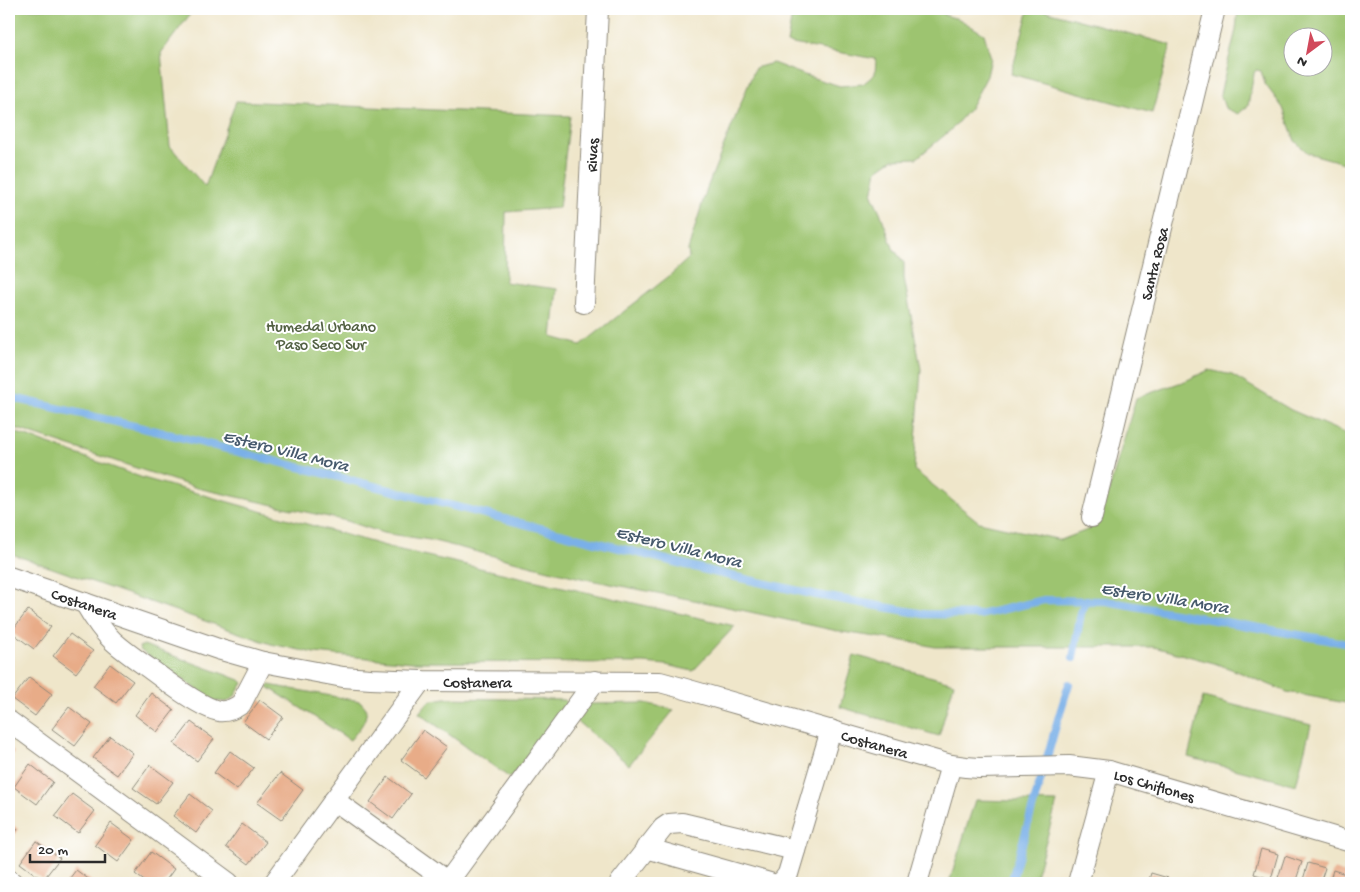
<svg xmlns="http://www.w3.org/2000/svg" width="1360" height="892" font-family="'Gochi Hand',sans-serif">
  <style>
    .green { fill: #9dc46f; stroke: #64784d; fill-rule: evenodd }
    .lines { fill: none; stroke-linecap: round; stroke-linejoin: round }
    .stream { stroke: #7ab0e8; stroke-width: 8 }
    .building { fill: #e8ac88 }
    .street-casing { stroke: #8d887a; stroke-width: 22 }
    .street { stroke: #fff; stroke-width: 20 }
    .labels { text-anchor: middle; stroke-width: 4; stroke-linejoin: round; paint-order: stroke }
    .street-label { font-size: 16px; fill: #2b2b2b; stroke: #fff }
    .park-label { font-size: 16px; fill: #536143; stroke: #fff }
    .water-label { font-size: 18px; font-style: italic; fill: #475a6d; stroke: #fff }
  </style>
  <rect width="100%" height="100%" fill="#fff"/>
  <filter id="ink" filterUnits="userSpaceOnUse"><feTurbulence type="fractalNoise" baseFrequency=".02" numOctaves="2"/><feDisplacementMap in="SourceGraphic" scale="10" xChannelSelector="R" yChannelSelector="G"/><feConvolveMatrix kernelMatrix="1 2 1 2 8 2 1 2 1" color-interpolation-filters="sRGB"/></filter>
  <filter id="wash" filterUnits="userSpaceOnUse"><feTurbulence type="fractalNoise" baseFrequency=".0096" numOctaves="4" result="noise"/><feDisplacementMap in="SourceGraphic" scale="20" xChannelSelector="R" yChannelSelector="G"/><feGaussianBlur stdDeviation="1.12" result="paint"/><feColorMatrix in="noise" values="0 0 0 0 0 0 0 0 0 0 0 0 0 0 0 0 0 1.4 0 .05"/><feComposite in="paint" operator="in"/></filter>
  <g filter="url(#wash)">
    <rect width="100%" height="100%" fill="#efe6ca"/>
    <g class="green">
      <polygon points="9,9 194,9 161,53 170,146 205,187 236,101 570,116 559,208 506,212 505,282 557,289 552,337 581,345 668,277 689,258 688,250 707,188 755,68 773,63 807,76 840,86 863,84 875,74 876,59 787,43 793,9 944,9 944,15 959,19 984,34 991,58 987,76 970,108 952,129 917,158 893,159 877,170 872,195 880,212 893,248 904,263 904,278 921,369 914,470 979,522 1061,540 1090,529 1108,494 1136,398 1185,381 1209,370 1232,375 1291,410 1351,436 1351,704 1287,692 1234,670 1214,663 1154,647 935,647 911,642 842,632 709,603 585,579 430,540 383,533 347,521 197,488 9,426"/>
      <polygon points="1029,9 1039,9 1171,45 1152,113 1011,74"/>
      <path d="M1238 9H1351V165L1308 153 1295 141 1283 108 1265 84 1261 71 1256 70 1254 73 1248 106 1238 114 1225 108 1220 94 1236 30ZM1292 38H1322V68H1292Z"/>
      <polygon points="9,430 143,478 396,549 735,626 693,671 666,665 644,663 412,662 314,653 271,644 9,553"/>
      <polygon points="144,645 240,680 243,683 234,697 227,702 214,701 140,650 139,647"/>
      <polygon points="854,655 954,683 939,736 840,707"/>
      <path d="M269 685 360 701 366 708C368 721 358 730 350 740L268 687Z"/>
      <polygon points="1203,697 1311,725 1296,785 1188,757"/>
      <path d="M445 698 565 700 567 705 510 778 419 713C430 699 429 701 445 698Z"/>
      <polygon points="645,703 674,710 629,765 574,719 588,704"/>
      <polygon points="975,800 1057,802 1034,883 949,883"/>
    </g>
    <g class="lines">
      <g class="stream">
        <polyline points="9,397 164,433 718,573 817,595 924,614 979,615 1044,600 1106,601 1351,644"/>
        <polyline points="1073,658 1081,613 1087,600"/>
        <polyline points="1011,883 1058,719 1069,684"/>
      </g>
    </g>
    <g id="blocks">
      <g class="building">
        <polygon points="28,610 51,627 34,649 11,632"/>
        <polygon points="70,634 93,651 76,673 53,656"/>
        <polygon points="110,664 133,681 116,703 93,686"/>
        <polygon points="29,677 52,694 35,716 12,699"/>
        <polygon points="151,693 174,710 157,732 135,715"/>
        <polygon points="260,700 283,717 266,739 243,722"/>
        <polygon points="69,707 92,724 75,746 52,729"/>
        <polygon points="191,722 214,739 197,761 174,744"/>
        <polygon points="423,730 447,747 424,777 401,760"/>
        <polygon points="110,736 133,753 117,775 93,758"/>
        <polygon points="9,748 14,752 9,758"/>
        <polygon points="230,751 254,768 237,790 214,773"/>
        <polygon points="30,764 53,782 37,804 14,787"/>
        <polygon points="150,765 173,782 156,804 133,788"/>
        <polygon points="280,773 303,790 281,820 257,803"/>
        <polygon points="388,777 411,794 393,819 370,802"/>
        <polygon points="72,794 95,811 78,833 55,816"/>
        <polygon points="190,794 212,811 196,833 173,816"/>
        <polygon points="9,822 18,829 9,842"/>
        <polygon points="111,823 134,840 118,862 95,845"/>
        <polygon points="242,824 266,842 249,864 226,847"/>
        <polygon points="36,841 60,858 43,880 20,863"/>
        <polygon points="1261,849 1278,854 1271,879 1254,874"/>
        <polygon points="151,852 174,869 164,883 147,883 135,874"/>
        <polygon points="1285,856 1302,862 1295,883 1284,883 1277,881"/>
        <polygon points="1308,863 1325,868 1320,883 1302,883"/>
        <polygon points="76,870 94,883 66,883"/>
        <polygon points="1333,870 1349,875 1347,883 1329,883"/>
        <polygon points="1151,873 1168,878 1166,883 1148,883"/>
      </g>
    </g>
  </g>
  <g filter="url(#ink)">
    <use href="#blocks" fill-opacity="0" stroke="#8d887a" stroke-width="1"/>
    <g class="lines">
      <g class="street-casing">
        <g id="street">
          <path id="s1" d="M584 303 598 9"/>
          <path id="s2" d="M1092 517 1215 9"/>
          <path id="s3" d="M9 577 221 650 263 662 343 677 371 679 421 681 660 682 682 688 951 765 966 767 979 768 1069 766 1109 771 1351 842"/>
          <path d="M85 603C93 617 101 630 113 641 124 651 137 660 150 669 166 681 201 708 219 711 228 712 234 709 241 704L263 662"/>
          <polyline points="9,721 229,883"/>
          <polyline points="334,800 448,882"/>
          <polyline points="646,848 770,883"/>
          <polyline points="9,880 13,883"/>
          <polyline points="274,883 421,681"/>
          <polyline points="447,883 595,681"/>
          <polyline points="620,883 663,828 669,824 682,823 795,850"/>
          <polyline points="779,883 782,882 788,874 831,730"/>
          <polyline points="917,883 951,765"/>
          <polyline points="1078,883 1109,771"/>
        </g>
      </g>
      <use href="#street" class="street"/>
    </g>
  </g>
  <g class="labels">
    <g class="street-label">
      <text dy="6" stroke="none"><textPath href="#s1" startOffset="148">Rivas</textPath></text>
      <text dy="6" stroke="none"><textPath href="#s2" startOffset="261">Santa Rosa</textPath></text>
      <text dy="6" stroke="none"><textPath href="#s3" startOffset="80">Costanera</textPath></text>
      <text dy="6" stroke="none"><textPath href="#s3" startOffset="484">Costanera</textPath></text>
      <text dy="6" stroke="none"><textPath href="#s3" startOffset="890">Costanera</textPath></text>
      <text dy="6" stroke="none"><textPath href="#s3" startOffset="1175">Los Chiflones</textPath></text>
    </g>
    <g class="park-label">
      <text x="321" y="331">Humedal Urbano<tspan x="321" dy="18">Paso Seco Sur</tspan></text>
    </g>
    <g class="water-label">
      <text transform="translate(286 450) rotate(14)" y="6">Estero Villa Mora</text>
      <text transform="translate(679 546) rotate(14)" y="6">Estero Villa Mora</text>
      <text transform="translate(1165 597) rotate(9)" y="6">Estero Villa Mora</text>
    </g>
  </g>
  <rect width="1360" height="892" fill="none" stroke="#fff" stroke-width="30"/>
  <g transform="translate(1308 52) rotate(212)"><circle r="24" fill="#ffffff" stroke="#aaaaaa"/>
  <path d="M0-4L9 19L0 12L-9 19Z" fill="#d1495b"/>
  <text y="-8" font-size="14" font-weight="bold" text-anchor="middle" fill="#2b2b2b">N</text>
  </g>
  <path d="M30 854v8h75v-8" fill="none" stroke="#2b2b2b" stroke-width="2.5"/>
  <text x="38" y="854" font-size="15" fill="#2b2b2b" stroke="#ffffff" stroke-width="4" paint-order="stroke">20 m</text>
</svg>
